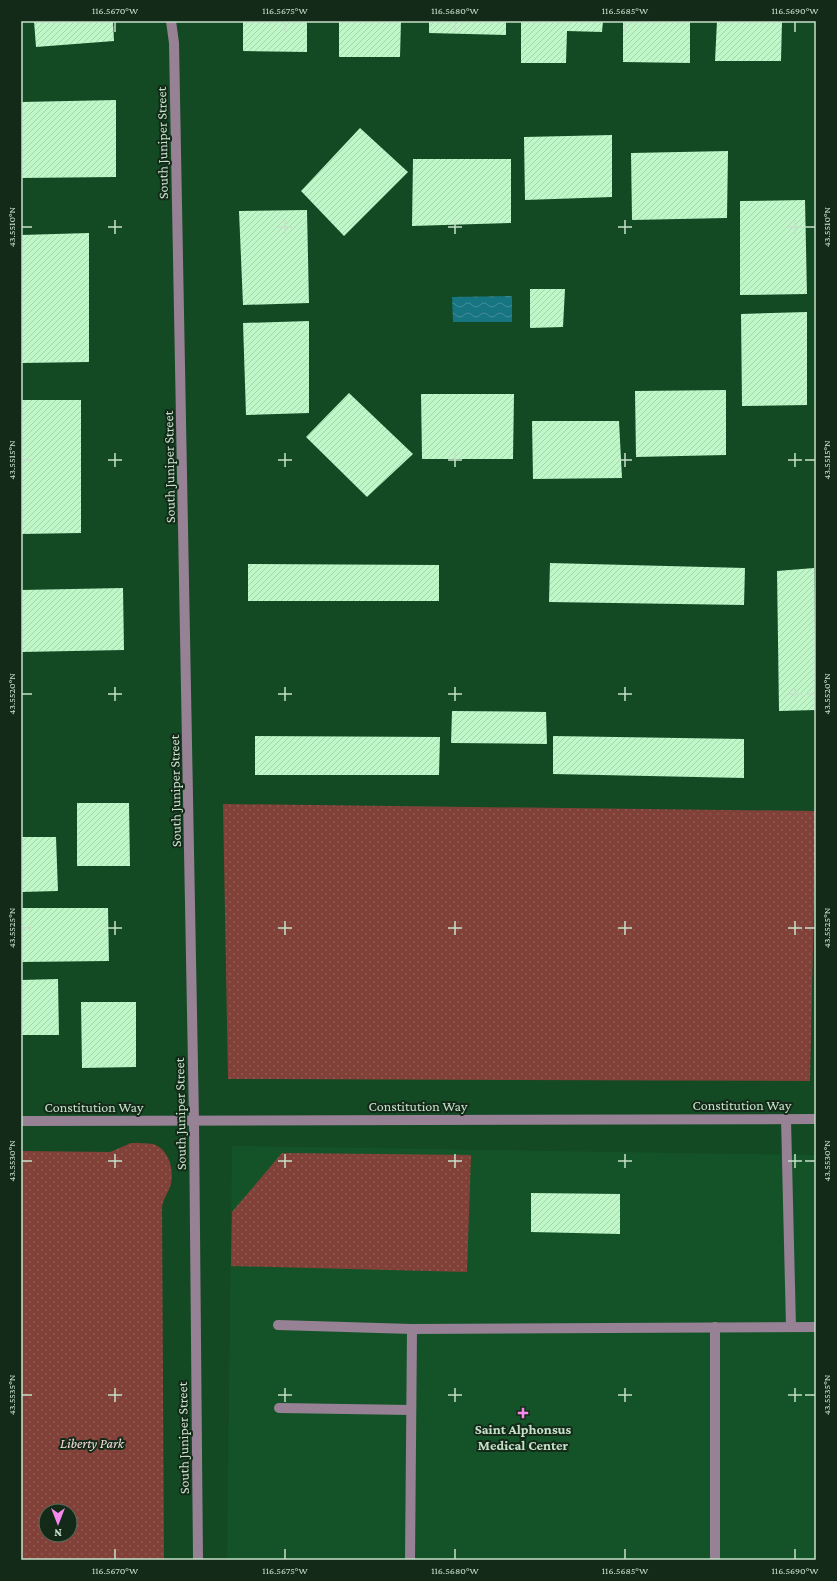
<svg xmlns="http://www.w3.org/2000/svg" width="837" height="1581" font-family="'Crimson Pro',serif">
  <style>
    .built { fill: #145328 }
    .park { fill: url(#park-dots); fill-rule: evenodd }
    .water { fill: url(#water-waves) }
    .building { fill: url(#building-hatch) }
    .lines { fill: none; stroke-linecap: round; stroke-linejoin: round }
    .minor { stroke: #978195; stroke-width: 10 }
    .ticks { fill: none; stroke: #c6e1ca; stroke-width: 1.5 }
    .poi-dot { fill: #f589ee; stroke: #142a19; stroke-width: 1.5 }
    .labels { text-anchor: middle; stroke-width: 4; stroke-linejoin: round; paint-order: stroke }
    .street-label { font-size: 14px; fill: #c6e1ca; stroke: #142a19 }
    .poi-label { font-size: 14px; font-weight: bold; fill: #c6e1ca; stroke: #142a19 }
    .park-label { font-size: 14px; font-style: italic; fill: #f5ddd9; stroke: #142a19 }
    .neatline { fill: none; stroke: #c6e1ca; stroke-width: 1.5 }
    .ticks-label { font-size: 10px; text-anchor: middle; fill: #c6e1ca }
  </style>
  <defs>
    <pattern id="park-dots" width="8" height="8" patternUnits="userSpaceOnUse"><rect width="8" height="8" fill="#814138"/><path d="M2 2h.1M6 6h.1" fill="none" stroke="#915c53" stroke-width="1.8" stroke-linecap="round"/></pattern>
    <pattern id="water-waves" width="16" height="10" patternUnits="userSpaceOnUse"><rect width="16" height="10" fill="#177481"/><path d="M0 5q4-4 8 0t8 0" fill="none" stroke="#428e97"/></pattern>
    <pattern id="building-hatch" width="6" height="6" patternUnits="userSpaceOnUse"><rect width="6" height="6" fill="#bff7c8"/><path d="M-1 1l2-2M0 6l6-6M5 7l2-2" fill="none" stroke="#a5d3ac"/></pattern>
  </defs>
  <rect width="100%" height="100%" fill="#134923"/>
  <polygon class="built" points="232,1146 816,1155 816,1560 227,1560"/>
  <g class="park">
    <polygon points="223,804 816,811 810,1081 228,1079"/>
    <path d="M131 1143C138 1143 147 1143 153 1144 170 1149 175 1173 170 1187 167 1195 163 1199 162 1208L164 1560H21V1151L110 1152ZM46 1511H70V1535H46Z"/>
    <polygon points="282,1153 471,1155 467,1272 231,1266 232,1212"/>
  </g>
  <polygon class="water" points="512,296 512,322 453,322 452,297"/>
  <g class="building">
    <polygon points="34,21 113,21 114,41 36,47"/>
    <polygon points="243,21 307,21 307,52 243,51"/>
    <polygon points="339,21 401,21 400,57 339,57"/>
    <polygon points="429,21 506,21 506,35 429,33"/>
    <polygon points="521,21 603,21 602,32 567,31 566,63 521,63"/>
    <polygon points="623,21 690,21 690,63 623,62"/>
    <polygon points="717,21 782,21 781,61 715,61"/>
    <polygon points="116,100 116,177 21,178 21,102"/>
    <polygon points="360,128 408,172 344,236 301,191"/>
    <polygon points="612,135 612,197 525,200 524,137"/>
    <polygon points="728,151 727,218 632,220 631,153"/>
    <polygon points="413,159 511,159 511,223 412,226"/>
    <polygon points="805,200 807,294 740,295 740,201"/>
    <polygon points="307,210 309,303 243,305 239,211"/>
    <polygon points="89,233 89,362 21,363 21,235"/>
    <polygon points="530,289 565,289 563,327 530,328"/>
    <polygon points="807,312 807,405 742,406 741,314"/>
    <polygon points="309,321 309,413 246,415 243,323"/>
    <polygon points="726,390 726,455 636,457 635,391"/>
    <polygon points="349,393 413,454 367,497 306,437"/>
    <polygon points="421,394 514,394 513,459 422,459"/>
    <polygon points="21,400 81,400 81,533 21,534"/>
    <polygon points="532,421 619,421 622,478 533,479"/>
    <polygon points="550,563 745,568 744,605 549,602"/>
    <polygon points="248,564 439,565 439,601 248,601"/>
    <polygon points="814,568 816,710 779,711 777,571"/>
    <polygon points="123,588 124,650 21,652 21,590"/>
    <polygon points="452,711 546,712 547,744 451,743"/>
    <polygon points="255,736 440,737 439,775 255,775"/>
    <polygon points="553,736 744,739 744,778 553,774"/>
    <polygon points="77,803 129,803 130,866 77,866"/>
    <polygon points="21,837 56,837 58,891 21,892"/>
    <polygon points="21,908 108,908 109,961 21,962"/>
    <polygon points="58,979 59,1035 21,1035 21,980"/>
    <polygon points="81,1002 136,1002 136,1067 82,1068"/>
    <polygon points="531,1193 620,1194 620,1234 531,1232"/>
  </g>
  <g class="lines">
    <g class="minor">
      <polyline points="171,21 174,43 194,1120 198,1560"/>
      <polyline points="786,1119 791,1327"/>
      <polyline points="21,1121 816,1119"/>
      <polyline points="278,1325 412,1329"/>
      <polyline points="715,1327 715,1560"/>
      <polyline points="279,1408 411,1410"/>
      <polyline points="410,1560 412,1329 816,1327"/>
    </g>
  </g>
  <path class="ticks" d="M115 22V32M285 22V32M455 22V32M625 22V32M795 22V32M115 220V234M285 220V234M455 220V234M625 220V234M795 220V234M22 227H32M108 227H122M278 227H292M448 227H462M618 227H632M788 227H802M805 227H815M115 453V467M285 453V467M455 453V467M625 453V467M795 453V467M22 460H32M108 460H122M278 460H292M448 460H462M618 460H632M788 460H802M805 460H815M115 687V701M285 687V701M455 687V701M625 687V701M795 687V701M22 694H32M108 694H122M278 694H292M448 694H462M618 694H632M788 694H802M805 694H815M115 921V935M285 921V935M455 921V935M625 921V935M795 921V935M22 928H32M108 928H122M278 928H292M448 928H462M618 928H632M788 928H802M805 928H815M115 1154V1168M285 1154V1168M455 1154V1168M625 1154V1168M795 1154V1168M22 1161H32M108 1161H122M278 1161H292M448 1161H462M618 1161H632M788 1161H802M805 1161H815M115 1388V1402M285 1388V1402M455 1388V1402M625 1388V1402M795 1388V1402M22 1395H32M108 1395H122M278 1395H292M448 1395H462M618 1395H632M788 1395H802M805 1395H815M115 1549V1559M285 1549V1559M455 1549V1559M625 1549V1559M795 1549V1559"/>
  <path class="poi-dot" d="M521 1407h4v4h4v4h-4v4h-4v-4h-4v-4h4z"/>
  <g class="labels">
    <g class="street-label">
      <text transform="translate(162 143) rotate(-91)" y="5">South Juniper Street</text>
      <text transform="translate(169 467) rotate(-91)" y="5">South Juniper Street</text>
      <text transform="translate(175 791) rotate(-91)" y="5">South Juniper Street</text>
      <text x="742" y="1110">Constitution Way</text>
      <text x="418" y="1111">Constitution Way</text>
      <text x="94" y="1112">Constitution Way</text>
      <text transform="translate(180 1114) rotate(-91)" y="5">South Juniper Street</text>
      <text transform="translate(183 1438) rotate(-91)" y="5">South Juniper Street</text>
    </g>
    <g class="poi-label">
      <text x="523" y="1434">Saint Alphonsus<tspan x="523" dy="16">Medical Center</tspan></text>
    </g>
    <g class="park-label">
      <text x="92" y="1448">Liberty Park</text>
    </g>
  </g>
  <rect width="837" height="1581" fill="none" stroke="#142a19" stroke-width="44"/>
  <g transform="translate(58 1523) rotate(180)"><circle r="19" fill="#142a19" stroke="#5b7360"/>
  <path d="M0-3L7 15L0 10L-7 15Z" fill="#f589ee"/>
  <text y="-6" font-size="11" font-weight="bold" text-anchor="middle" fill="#c6e1ca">N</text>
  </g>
  <rect x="22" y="22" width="793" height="1537" class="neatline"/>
  <g class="ticks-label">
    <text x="115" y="14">116.5670°W</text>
    <text x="285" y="14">116.5675°W</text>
    <text x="455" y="14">116.5680°W</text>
    <text x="625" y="14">116.5685°W</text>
    <text x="795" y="14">116.5690°W</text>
    <text transform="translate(826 227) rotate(-90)" y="4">43.5510°N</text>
    <text transform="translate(11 227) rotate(-90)" y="4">43.5510°N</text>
    <text transform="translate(826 460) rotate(-90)" y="4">43.5515°N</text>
    <text transform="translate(11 460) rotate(-90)" y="4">43.5515°N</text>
    <text transform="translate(11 694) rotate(-90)" y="4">43.5520°N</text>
    <text transform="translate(826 694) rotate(-90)" y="4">43.5520°N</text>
    <text transform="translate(11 928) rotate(-90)" y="4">43.5525°N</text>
    <text transform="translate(826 928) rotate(-90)" y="4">43.5525°N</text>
    <text transform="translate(826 1161) rotate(-90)" y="4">43.5530°N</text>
    <text transform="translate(11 1161) rotate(-90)" y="4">43.5530°N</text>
    <text transform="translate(11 1395) rotate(-90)" y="4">43.5535°N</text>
    <text transform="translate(826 1395) rotate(-90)" y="4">43.5535°N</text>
    <text x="115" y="1574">116.5670°W</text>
    <text x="285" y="1574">116.5675°W</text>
    <text x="455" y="1574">116.5680°W</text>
    <text x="625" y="1574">116.5685°W</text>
    <text x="795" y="1574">116.5690°W</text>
  </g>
</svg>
